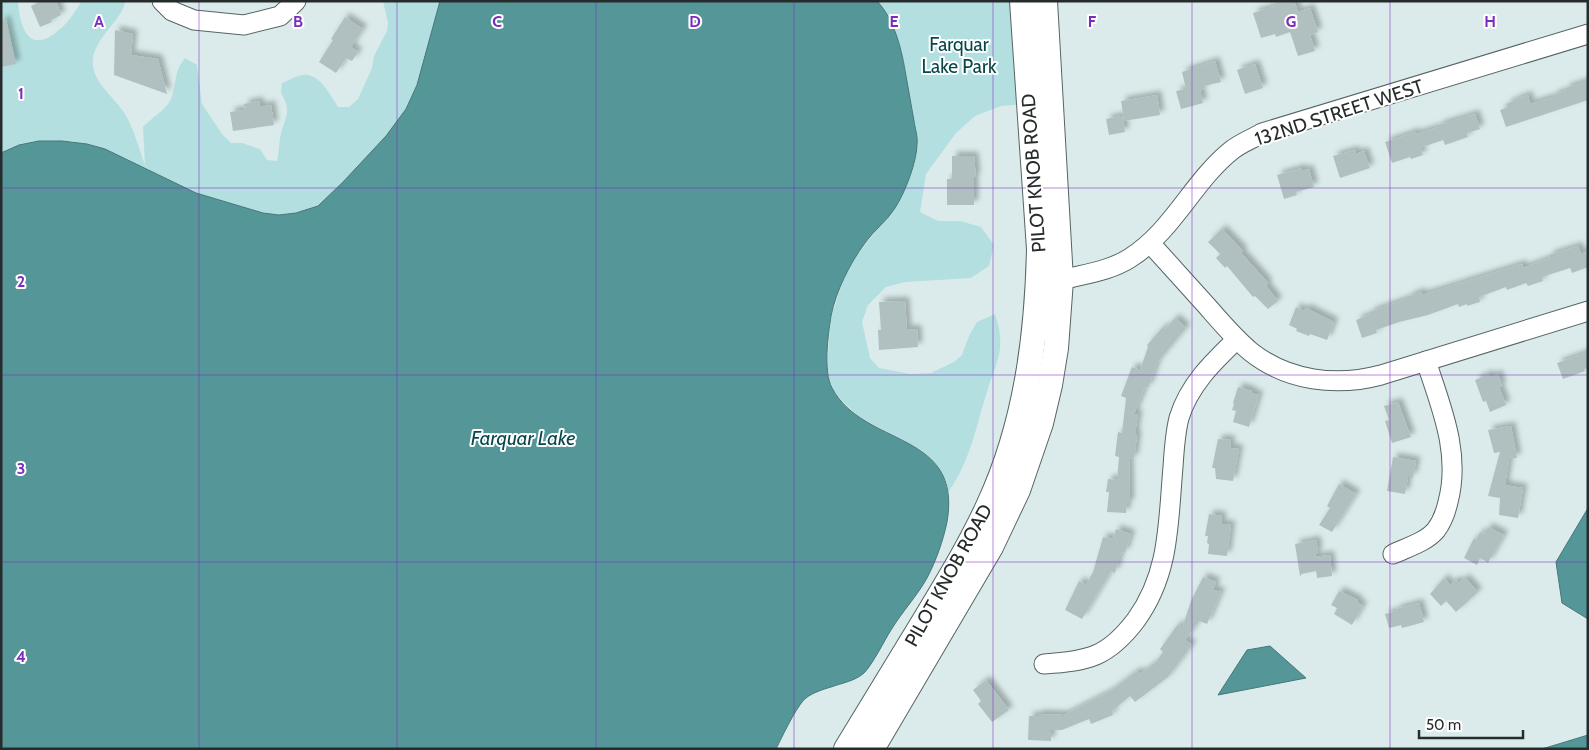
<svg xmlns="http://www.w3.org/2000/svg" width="1589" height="750" font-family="Cabin,sans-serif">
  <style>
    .green { fill: #b4dfe0 }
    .water { fill: #559799; stroke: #477778 }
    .building { fill: #b0c0c0; filter: url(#shadow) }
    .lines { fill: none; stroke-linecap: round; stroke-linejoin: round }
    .minor-casing { stroke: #566464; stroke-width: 21 }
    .major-casing { stroke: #566464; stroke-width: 26 }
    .minor { stroke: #fff; stroke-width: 19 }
    .major { stroke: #fff; stroke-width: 24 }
    .grid { fill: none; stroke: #7b2cbf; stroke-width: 1; stroke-opacity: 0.55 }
    .labels { text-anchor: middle; stroke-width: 4; stroke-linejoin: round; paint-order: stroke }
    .park-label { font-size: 19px; fill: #074749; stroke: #fff }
    .street-label { font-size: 19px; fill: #262c2c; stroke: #fff }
    .water-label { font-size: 20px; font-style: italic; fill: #08484a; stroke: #fff }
    .grid-label { font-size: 16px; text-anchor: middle; font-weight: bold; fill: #7b2cbf; stroke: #fff; stroke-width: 4; stroke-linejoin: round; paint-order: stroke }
  </style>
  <defs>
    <filter id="shadow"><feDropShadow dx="4.5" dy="-4.5" stdDeviation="2.5" flood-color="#0004"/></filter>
  </defs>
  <rect width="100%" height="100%" fill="#dbebeb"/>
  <g class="green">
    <path d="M1 1H18C20 30 30 56 60 29 69 22 75 11 82 1H125C124 18 97 35 93 58 90 80 112 95 123 111 133 125 139 149 145 165L143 127C151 118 166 110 171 99 177 84 173 73 185 58L197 65 202 104 222 134 231 143H242L260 149 267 160 277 161C279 153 279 145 280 138 284 117 293 113 281 93L282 83C290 80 300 73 308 75 322 78 331 96 338 107H349L358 99 372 68 374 56 387 31 388 23 383 1H451L424 116 308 227 1 181Z"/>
    <path d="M877 1H1022L1029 104 1001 106 975 116 956 133 926 174 920 212 938 221H960L981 227 994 245 989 266 971 278 905 282 886 287 868 305 862 322 870 358 879 368 910 374 931 373 954 362 962 355 969 336 977 322 995 314C999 326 1001 336 1000 348 998 364 991 377 987 392 976 426 970 463 948 492L947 483 932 460 921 451 859 417 841 400 831 387 827 368 831 317 845 275 857 255 897 204 917 143 909 94 889 19Z"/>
  </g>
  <g class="water">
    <path d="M440 1H877C895 20 902 51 906 76 909 91 911 106 914 121 915 128 918 137 917 144 917 161 905 193 895 208 887 221 874 230 865 243 850 263 836 291 831 316 828 336 823 371 832 388 864 448 963 430 947 522 943 541 936 561 927 578 917 596 902 612 891 630 884 641 873 664 864 673 855 681 842 683 831 687 824 689 812 693 806 698 797 705 782 737 776 749H1V153L19 145 39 141H62L87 144 105 149 196 193 263 213 279 215 296 213 318 206 343 182 386 136 406 109 417 85Z"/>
    <polygon points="1588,508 1588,619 1562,603 1556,562"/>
    <polygon points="1270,646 1306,678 1218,695 1247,650"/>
    <polygon points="1588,735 1588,749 1542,749"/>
  </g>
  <g class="building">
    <polygon points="42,1 56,1 61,15 51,20 52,22 40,27 31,6"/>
    <polygon points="1291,1 1294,1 1298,12 1310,8 1318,32 1310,35 1315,51 1298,56 1290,32 1276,37 1275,34 1261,38 1253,13"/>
    <polygon points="345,17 363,29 351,47 358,52 352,61 346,58 336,73 319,62 333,40 331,39"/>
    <polygon points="6,20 16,64 1,67 1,21"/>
    <polygon points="115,30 133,34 131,55 158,59 167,94 114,75"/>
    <polygon points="1215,61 1221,82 1204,86 1205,88 1200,90 1203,103 1181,109 1176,91 1186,89 1182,72"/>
    <polygon points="1255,64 1263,88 1245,94 1237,70"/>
    <polygon points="1588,81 1588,100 1506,127 1500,110 1508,107 1506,104 1514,101 1514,100 1528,95 1530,104 1554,97 1553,95 1566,91 1565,88"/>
    <polygon points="1157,95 1160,115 1124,121 1121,101"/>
    <polygon points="259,101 260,107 271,105 274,125 233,131 230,112 245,110 244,104"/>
    <polygon points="1475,114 1480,129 1467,133 1468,137 1445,145 1443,140 1420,148 1423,155 1411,159 1410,157 1392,163 1385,142 1415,132 1416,134 1439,127 1439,125"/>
    <polygon points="1122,116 1125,132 1109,135 1106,119"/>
    <polygon points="1355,150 1356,154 1364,151 1370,168 1340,178 1333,156"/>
    <polygon points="952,156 974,156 976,177 974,177 974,205 947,205 947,179 952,179"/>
    <polygon points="1302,168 1302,171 1309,169 1314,187 1296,192 1297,195 1284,199 1277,175"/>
    <polygon points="1222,229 1243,251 1241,253 1268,283 1266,286 1278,301 1268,309 1255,296 1253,297 1227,266 1225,268 1216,258 1220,254 1208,242"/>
    <polygon points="1578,246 1581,254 1588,251 1588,267 1572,273 1570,268 1542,277 1543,281 1528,286 1526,283 1507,290 1506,287 1479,297 1480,302 1467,306 1467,304 1459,307 1458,304 1428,315 1399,322 1376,330 1377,333 1362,338 1356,320 1371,314 1370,312 1409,298 1409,296 1421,292 1422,295 1522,264 1523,268 1550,258 1549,255"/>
    <polygon points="905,301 907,330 917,329 918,347 879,350 878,330 881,330 879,302"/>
    <polygon points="1296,307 1304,311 1306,308 1334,322 1327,340 1310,334 1309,336 1296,331 1297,329 1289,325"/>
    <polygon points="1175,318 1186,328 1157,363 1148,388 1145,387 1134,414 1138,414 1135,434 1137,435 1134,459 1129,458 1130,503 1127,503 1126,513 1107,512 1109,492 1106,492 1108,479 1117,480 1119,457 1115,456 1118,432 1122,433 1126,398 1121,396 1132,367 1140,370 1148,347 1147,345 1163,327 1165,329"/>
    <polygon points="1588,352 1588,368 1584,369 1585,371 1563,379 1557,363"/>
    <polygon points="1489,374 1490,377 1498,374 1502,386 1499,387 1506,405 1490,412 1486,401 1483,402 1475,380"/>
    <polygon points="1238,387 1252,391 1251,393 1259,395 1249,427 1233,422 1236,411 1232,410 1234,404 1233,403"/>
    <polygon points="1398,402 1411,437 1392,443 1385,421 1389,420 1384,406"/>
    <polygon points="1511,426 1517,458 1509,459 1505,485 1523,488 1518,518 1499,515 1500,498 1488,496 1500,452 1494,453 1488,430"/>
    <polygon points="1218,439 1231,440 1230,448 1239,449 1233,481 1216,479 1215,468 1212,468"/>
    <polygon points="1393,457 1416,461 1413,477 1408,477 1405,494 1387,491"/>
    <polygon points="1339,484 1356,494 1332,532 1319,525 1330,508 1327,506"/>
    <polygon points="1209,514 1222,516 1221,524 1231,525 1227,556 1208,554 1209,544 1207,543 1208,536 1205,536"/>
    <polygon points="1488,527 1504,535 1488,563 1480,558 1477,565 1464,558 1474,538 1476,540 1480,532 1484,534"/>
    <polygon points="1116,529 1131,534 1125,553 1121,552 1115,573 1111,571 1082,619 1065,610 1079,581 1086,585 1093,572 1103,537 1113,539"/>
    <polygon points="1316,540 1318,551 1314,557 1330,555 1332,576 1317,578 1316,571 1302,574 1300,576 1295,544"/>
    <polygon points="1203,577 1216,582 1213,590 1221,592 1207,624 1199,621 1185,640 1192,645 1168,677 1135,702 1130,696 1112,711 1113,715 1091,724 1089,719 1062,730 1051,730 1051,741 1028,740 1029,716 1038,716 1038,714 1064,715 1109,692 1137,671 1140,674 1156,662 1163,652 1160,649 1178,624 1182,628 1191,601"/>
    <polygon points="1444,578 1450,585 1456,580 1459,583 1465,578 1478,592 1456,612 1446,601 1441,606 1430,594"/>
    <polygon points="1339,591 1358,600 1357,602 1363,606 1352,625 1334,614 1337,608 1331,605"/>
    <polygon points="1419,603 1424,622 1402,628 1401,625 1389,628 1385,614 1397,611 1396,609"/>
    <polygon points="986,680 1009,710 992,722 978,704 981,701 973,690"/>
  </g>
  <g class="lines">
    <g class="minor-casing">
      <g id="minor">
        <polyline points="162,1 172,11 194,20 244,25 280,16 296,1"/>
        <path d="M1150 243C1169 264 1187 284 1206 305 1220 321 1234 338 1251 352 1288 381 1336 387 1381 375L1588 311"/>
        <path d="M1061 280C1084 274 1110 271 1130 258 1173 231 1193 181 1232 150 1241 143 1252 139 1262 133L1588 34"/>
        <path d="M1393 554C1408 547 1426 542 1436 530 1442 522 1446 511 1448 502 1461 453 1441 407 1426 361"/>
        <path d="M1044 664C1089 661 1108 657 1136 620 1170 573 1168 523 1173 467 1174 451 1175 434 1179 418 1189 385 1213 362 1237 339"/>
      </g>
    </g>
    <g class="major-casing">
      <g id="major">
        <path d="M846 749C871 708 896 667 921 626 945 586 970 546 989 504 1026 424 1037 336 1039 249L1022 1"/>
        <polyline points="872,749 991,547 1018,490 1041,423 1050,385 1056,348 1061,280 1045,1"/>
      </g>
    </g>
    <use href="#minor" class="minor"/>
    <use href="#major" class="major"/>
  </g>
  <path class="grid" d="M199 1V749M397 1V749M596 1V749M794 1V749M993 1V749M1192 1V749M1390 1V749M1 188H1588M1 375H1588M1 562H1588"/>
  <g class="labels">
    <g class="park-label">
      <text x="959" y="51">Farquar<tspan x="959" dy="22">Lake Park</tspan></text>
    </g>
    <g class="street-label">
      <text transform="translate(1339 112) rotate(-18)" y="7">132ND STREET WEST</text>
      <text transform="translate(1033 173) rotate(-94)" y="7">PILOT KNOB ROAD</text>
      <text transform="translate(948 575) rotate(-61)" y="7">PILOT KNOB ROAD</text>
    </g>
    <g class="water-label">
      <text x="523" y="445">Farquar Lake</text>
    </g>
  </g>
  <g class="grid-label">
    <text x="99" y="27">A</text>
    <text x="298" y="27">B</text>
    <text x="497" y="27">C</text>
    <text x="695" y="27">D</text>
    <text x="894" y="27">E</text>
    <text x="1092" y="27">F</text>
    <text x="1291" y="27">G</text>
    <text x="1490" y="27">H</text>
    <text x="21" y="99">1</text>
    <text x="21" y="287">2</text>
    <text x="21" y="474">3</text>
    <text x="21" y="662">4</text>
  </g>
  <rect width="1589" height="750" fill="none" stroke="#262c2c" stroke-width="5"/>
  <path d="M1419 730v8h104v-8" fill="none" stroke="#262c2c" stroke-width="2.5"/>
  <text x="1426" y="730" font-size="15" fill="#262c2c" stroke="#ffffff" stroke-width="4" paint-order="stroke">50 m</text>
</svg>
